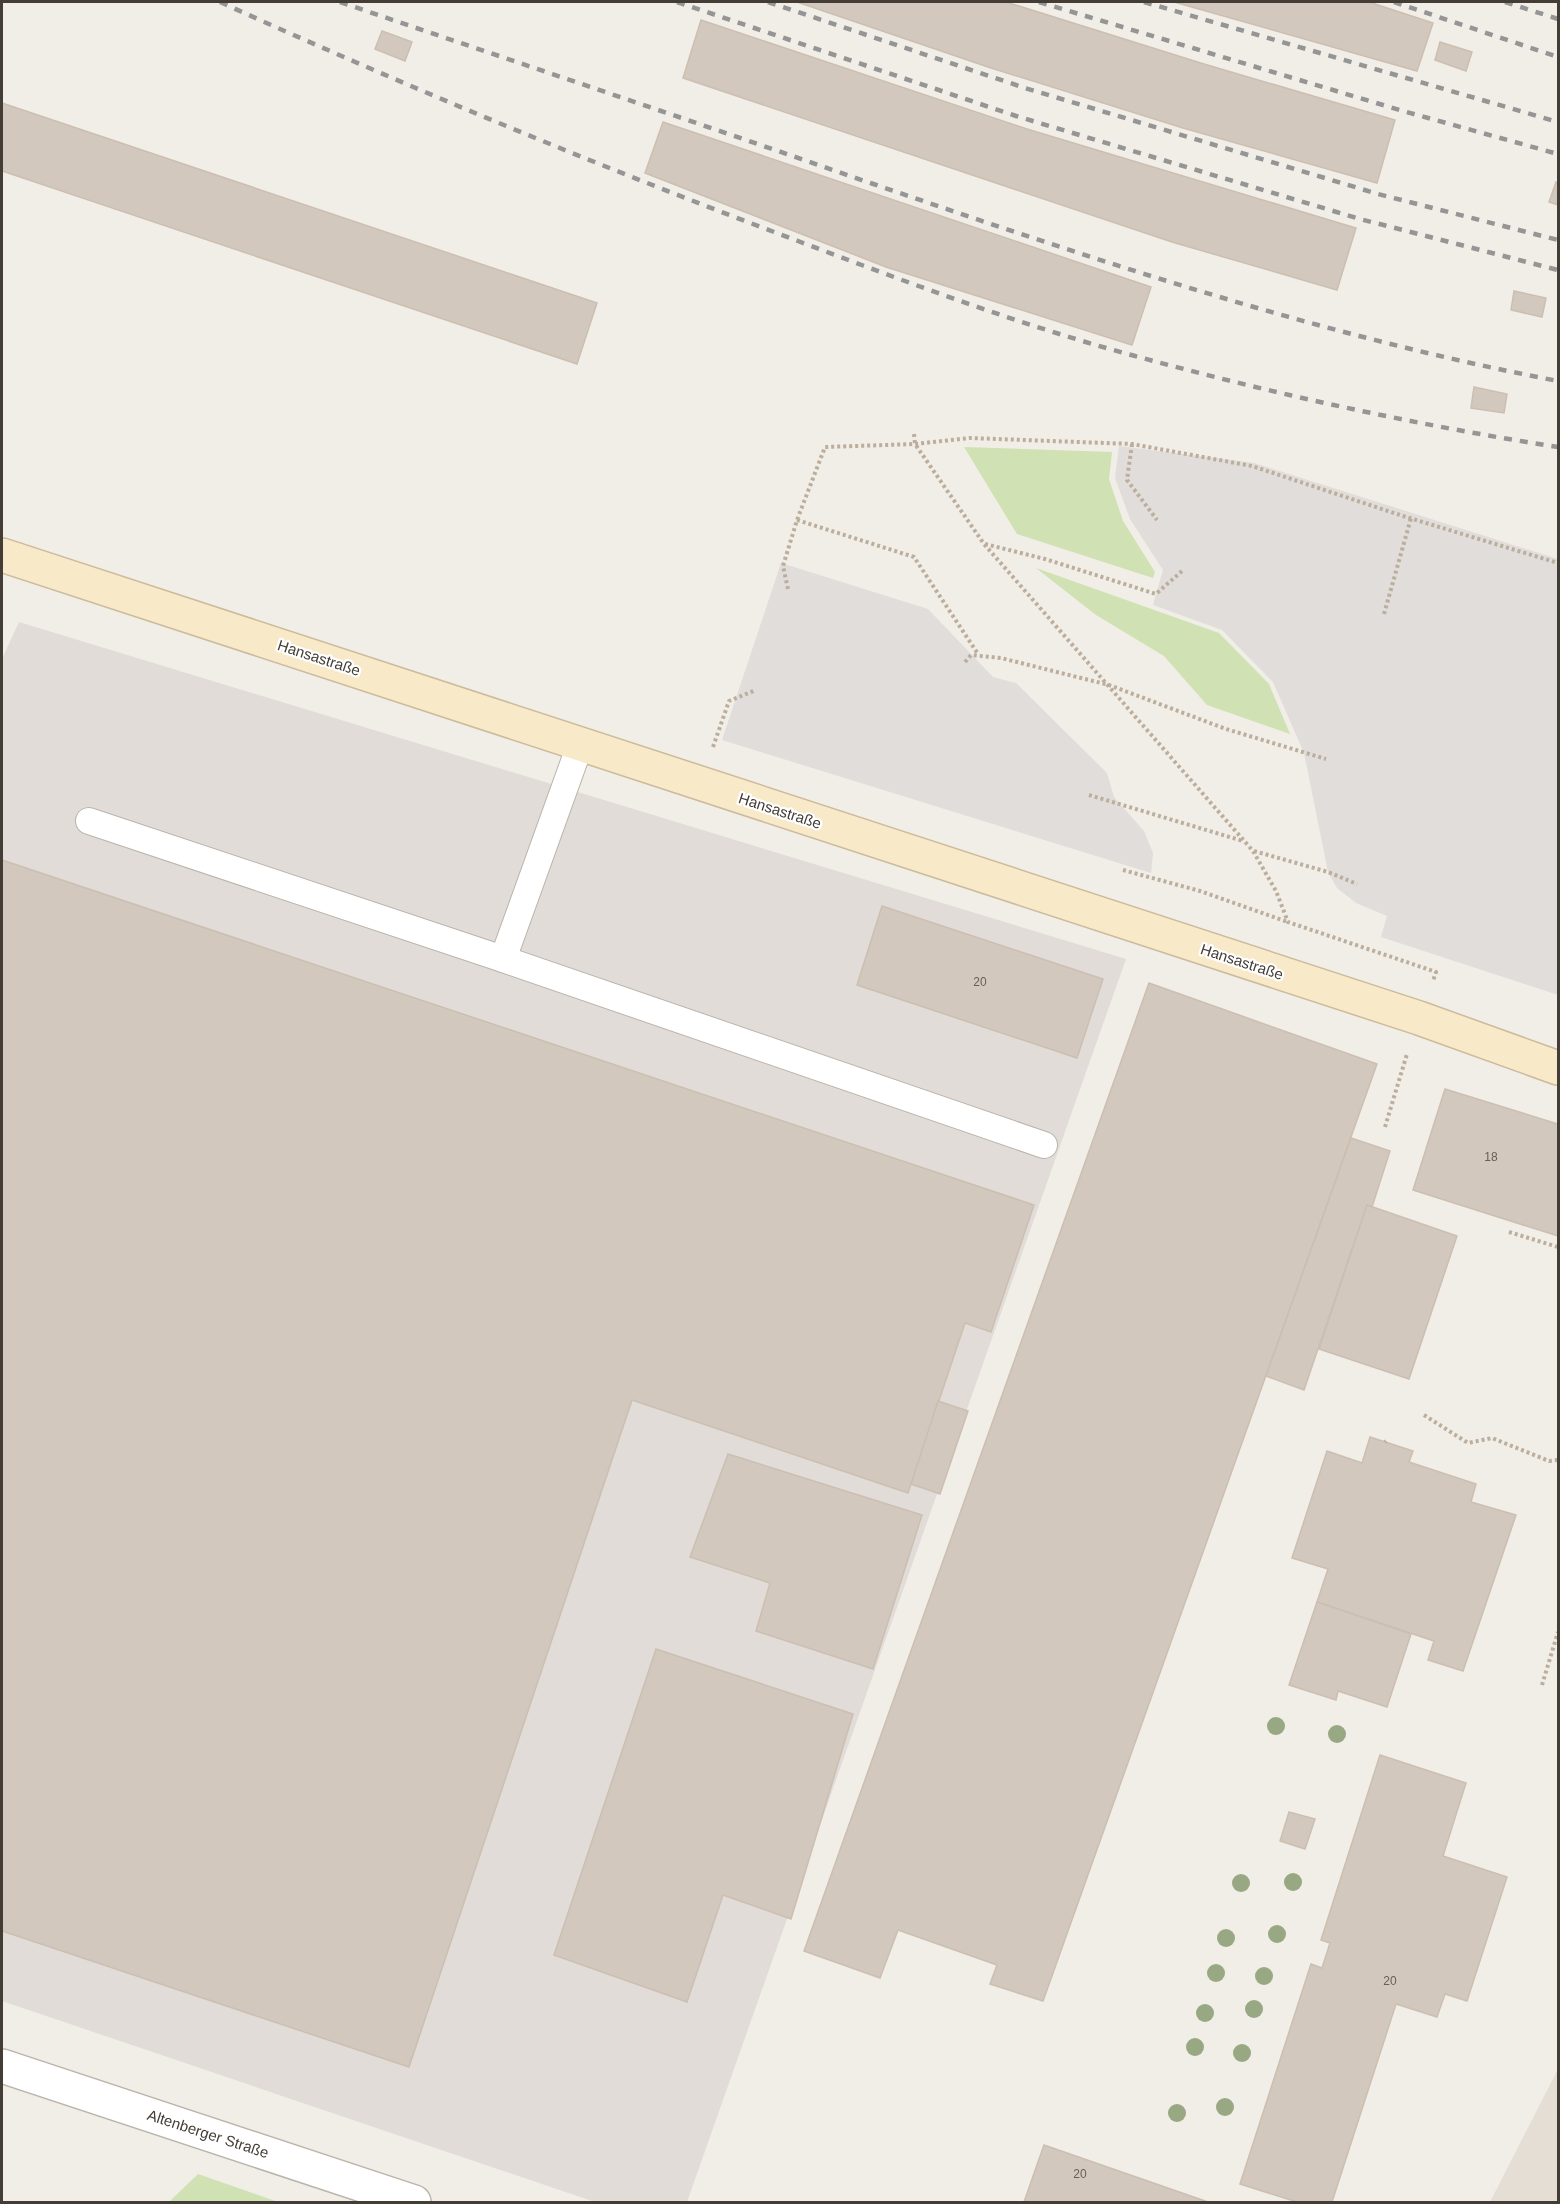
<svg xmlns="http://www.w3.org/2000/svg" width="1560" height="2204" font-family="Arial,sans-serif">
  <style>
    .residential { fill: #e5ded5 }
    .industrial { fill: #e1dcd8 }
    .green { fill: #d0e1b3 }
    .parking { fill: #e0dddb }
    .building { fill: #d2c8bd; stroke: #ccbfb1; stroke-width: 1.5 }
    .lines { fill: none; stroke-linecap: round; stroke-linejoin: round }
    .lane-casing { stroke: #bcb4aa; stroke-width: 28 }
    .street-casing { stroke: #bcb4aa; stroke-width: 36 }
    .secondary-casing { stroke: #ccbb9b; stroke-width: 36 }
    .path { stroke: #bcae9d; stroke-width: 4; stroke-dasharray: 3 3; stroke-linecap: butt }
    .lane { stroke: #fff; stroke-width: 26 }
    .street { stroke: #fff; stroke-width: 33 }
    .secondary { stroke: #f8e9c9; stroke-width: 33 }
    .rail { stroke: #959595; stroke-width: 4.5; stroke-dasharray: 8 8; stroke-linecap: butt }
    .tree { fill: #97a882 }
    .labels { text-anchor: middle; stroke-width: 4.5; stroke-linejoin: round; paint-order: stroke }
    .number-label { font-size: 12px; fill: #676058 }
    .street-label { font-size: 15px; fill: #433d36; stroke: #fff }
  </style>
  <rect width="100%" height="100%" fill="#f1ede7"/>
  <polygon class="residential" points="1558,2069 1558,2202 1490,2202"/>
  <polygon class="industrial" points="19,622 1126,959 687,2202 595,2202 2,2001 2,659"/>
  <g class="green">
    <polygon points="964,447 1112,452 1109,479 1123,521 1155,572 1153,578 1017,534"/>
    <polygon points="1036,568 1219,633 1269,684 1290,734 1207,705 1164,656 1096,615"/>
    <polygon points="198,2174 278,2202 169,2202"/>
  </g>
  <g class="parking">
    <polygon points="1119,446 1254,463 1558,559 1558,995 1381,937 1387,916 1356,903 1337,888 1328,872 1304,753 1273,682 1222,630 1153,605 1163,570 1130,519 1115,478"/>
    <polygon points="781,563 928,609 993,677 1016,683 1107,773 1114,797 1144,831 1153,853 1151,873 722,740"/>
  </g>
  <g class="building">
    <polygon points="797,2 1006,2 1204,64 1395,120 1377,183 1183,128 991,68"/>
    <polygon points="1174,2 1369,2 1433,23 1417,71"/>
    <polygon points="701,20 1027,129 1356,228 1337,290 1172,242 683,78"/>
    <polygon points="382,31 412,42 405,61 375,49"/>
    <polygon points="1440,42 1472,52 1466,71 1435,60"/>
    <polygon points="2,103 597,303 577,364 2,171"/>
    <polygon points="663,122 1151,287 1132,345 886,267 645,173"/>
    <polygon points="1556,182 1558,183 1558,205 1549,202"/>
    <polygon points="1514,291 1546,298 1542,317 1511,310"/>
    <polygon points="1474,387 1507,394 1504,413 1471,408"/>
    <polygon points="2,860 1034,1205 991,1332 965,1323 908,1493 632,1400 409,2067 2,1931"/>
    <polygon points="882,906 1103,979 1077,1058 857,985"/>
    <polygon points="1149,983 1377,1064 1043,2001 990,1984 997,1965 898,1930 880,1978 804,1951"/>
    <polygon points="1445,1089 1558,1124 1558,1236 1413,1190"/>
    <polygon points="1351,1138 1390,1151 1372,1207 1367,1205 1304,1390 1266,1376"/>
    <polygon points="1367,1205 1457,1236 1409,1379 1319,1349"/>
    <polygon points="938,1401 968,1411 940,1494 911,1484"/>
    <polygon points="1370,1437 1413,1451 1409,1462 1476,1484 1471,1502 1516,1515 1463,1671 1428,1660 1434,1641 1317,1602 1328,1569 1292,1558 1327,1451 1362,1463"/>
    <polygon points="728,1454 922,1515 873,1669 756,1631 770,1583 690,1557"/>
    <polygon points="1317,1602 1411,1634 1387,1707 1338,1691 1336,1700 1289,1685"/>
    <polygon points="656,1649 853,1714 791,1919 723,1895 687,2002 554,1955"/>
    <polygon points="1380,1755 1466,1783 1443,1856 1507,1877 1467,2001 1445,1994 1437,2017 1396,2004 1332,2202 1297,2202 1240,2184 1311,1964 1322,1968 1330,1943 1321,1940"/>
    <polygon points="1289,1812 1315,1819 1305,1849 1280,1841"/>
    <polygon points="1044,2145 1208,2202 1024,2202"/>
  </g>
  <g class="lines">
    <g class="lane-casing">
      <g id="lane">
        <polyline points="89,821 503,959 580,745"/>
        <polyline points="503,959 1044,1145"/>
      </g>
    </g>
    <g class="street-casing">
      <polyline id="street" points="2,2066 414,2202"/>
    </g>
    <g class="secondary-casing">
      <polyline id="secondary" points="2,555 1419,1018 1558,1068"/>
    </g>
    <g class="path">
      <polyline points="914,434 915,444 984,544 1253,851 1276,891 1288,922 1436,972 1433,981"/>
      <polyline points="1132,444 1127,480 1157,520"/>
      <polyline points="797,520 914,557 978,654"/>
      <polyline points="985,544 1045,559 1156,594 1183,570"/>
      <polyline points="788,589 783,566 797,520 825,447 915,444 970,438 1132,444 1252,466 1403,516 1558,563"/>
      <polyline points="1384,614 1411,518"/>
      <polyline points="965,662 971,655 1001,658 1109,685 1226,729 1326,759"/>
      <polyline points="713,747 729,701 756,690"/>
      <polyline points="1089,795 1243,841"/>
      <polyline points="1254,851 1328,872 1357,884"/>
      <polyline points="1123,870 1200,891 1288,922"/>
      <polyline points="1385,1127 1407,1054"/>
      <polyline points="1509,1232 1558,1247"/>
      <polyline points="1424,1415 1468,1443 1492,1438 1549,1461 1558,1460"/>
      <polyline points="1385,1442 1386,1441"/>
      <polyline points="1542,1685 1558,1632"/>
    </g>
    <use href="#lane" class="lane"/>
    <use href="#street" class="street"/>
    <use href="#secondary" class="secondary"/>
    <g class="rail">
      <path d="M220 2C410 88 603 168 798 241 909 283 1020 325 1135 356 1274 394 1416 425 1558 447"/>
      <path d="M340 2C510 60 681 117 850 176 1083 256 1316 335 1558 381"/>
      <polyline points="677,2 1016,116 1360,219 1558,270"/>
      <polyline points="768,2 1025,88 1378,194 1558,240"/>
      <polyline points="1039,2 1403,111 1558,154"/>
      <polyline points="1144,2 1558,122"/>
      <polyline points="1394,2 1558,57"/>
      <polyline points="1505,2 1558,19"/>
    </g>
  </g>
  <g class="tree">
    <circle cx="1276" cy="1726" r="9"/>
    <circle cx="1337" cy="1734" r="9"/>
    <circle cx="1293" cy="1882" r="9"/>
    <circle cx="1241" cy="1883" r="9"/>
    <circle cx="1277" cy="1934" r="9"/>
    <circle cx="1226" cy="1938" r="9"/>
    <circle cx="1216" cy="1973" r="9"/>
    <circle cx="1264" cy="1976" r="9"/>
    <circle cx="1254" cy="2009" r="9"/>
    <circle cx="1205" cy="2013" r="9"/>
    <circle cx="1195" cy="2047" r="9"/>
    <circle cx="1242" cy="2053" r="9"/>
    <circle cx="1225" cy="2107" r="9"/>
    <circle cx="1177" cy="2113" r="9"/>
  </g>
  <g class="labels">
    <g class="number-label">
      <text x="980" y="986">20</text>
      <text x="1491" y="1161">18</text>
      <text x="1390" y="1985">20</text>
      <text x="1080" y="2178">20</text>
    </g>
    <g class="street-label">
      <text transform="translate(319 658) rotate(18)" y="5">Hansastraße</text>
      <text transform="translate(780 811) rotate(18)" y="5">Hansastraße</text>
      <text transform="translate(1242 962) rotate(18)" y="5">Hansastraße</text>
      <text transform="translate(208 2134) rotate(18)" y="5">Altenberger Straße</text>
    </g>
  </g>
  <rect width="1560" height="2204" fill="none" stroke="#433d36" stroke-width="6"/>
</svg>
